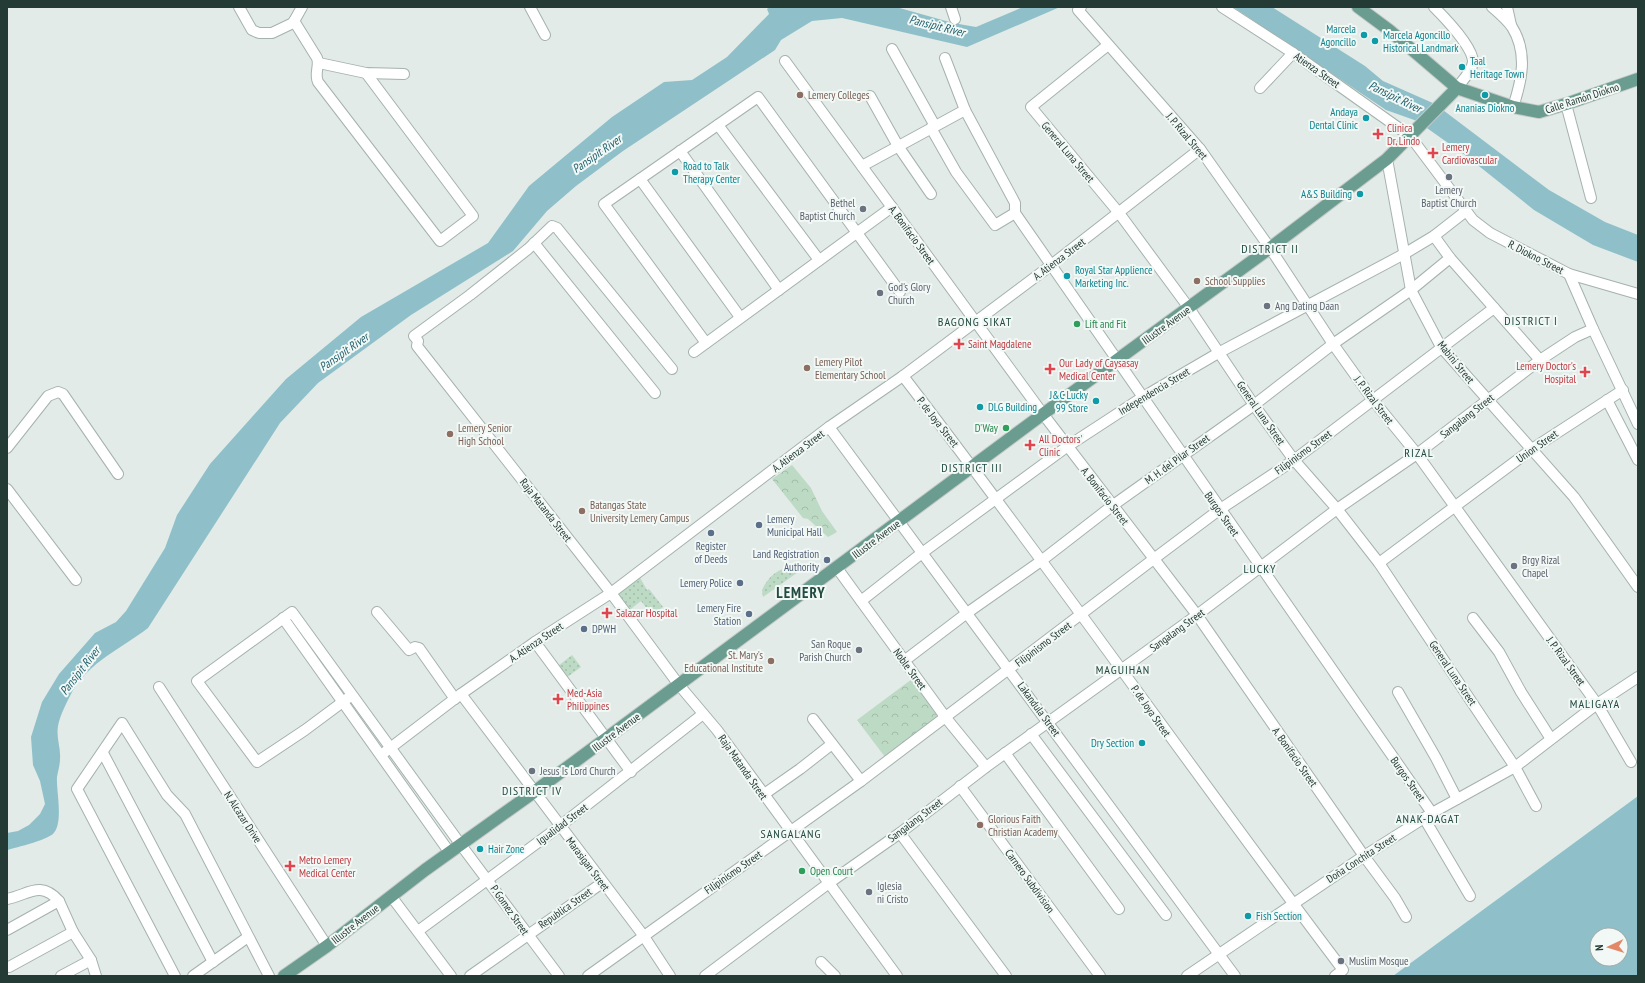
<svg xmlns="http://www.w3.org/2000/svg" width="1645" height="983" font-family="'PT Sans Narrow',sans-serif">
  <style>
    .grass { fill: url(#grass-dots) }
    .forest { fill: url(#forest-crowns) }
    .water { fill: #8fc0ca; fill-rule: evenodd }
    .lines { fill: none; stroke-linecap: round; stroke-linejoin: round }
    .minor-casing { stroke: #a5b2ae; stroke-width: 12 }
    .major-casing { stroke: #c2c8c6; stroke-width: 14 }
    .minor { stroke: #fff; stroke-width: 10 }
    .major { stroke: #6b9c90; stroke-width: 12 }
    .culture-dot { fill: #0f9aa8; stroke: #f2f8f5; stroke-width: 1.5 }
    .education-dot { fill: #8d6e63; stroke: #f2f8f5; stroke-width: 1.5 }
    .health-dot { fill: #e0444e; stroke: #f2f8f5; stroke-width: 1.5 }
    .worship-dot { fill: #6b7280; stroke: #f2f8f5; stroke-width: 1.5 }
    .leisure-dot { fill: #2e9e5b; stroke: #f2f8f5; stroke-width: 1.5 }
    .service-dot { fill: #5c6f8a; stroke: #f2f8f5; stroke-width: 1.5 }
    .labels { text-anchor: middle; stroke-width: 4; stroke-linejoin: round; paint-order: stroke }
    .culture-label { font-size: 11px; fill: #0d838f; stroke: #f2f8f5; text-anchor: start }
    .street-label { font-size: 11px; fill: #243a34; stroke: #f2f8f5 }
    .education-label { font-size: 11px; fill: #785e54; stroke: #f2f8f5; text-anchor: start }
    .health-label { font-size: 11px; fill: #be3a42; stroke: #f2f8f5; text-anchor: start }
    .worship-label { font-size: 11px; fill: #5b616d; stroke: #f2f8f5; text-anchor: start }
    .leisure-label { font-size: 11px; fill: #27864d; stroke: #f2f8f5; text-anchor: start }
    .service-label { font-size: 11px; fill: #4e5e75; stroke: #f2f8f5; text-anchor: end }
    .water-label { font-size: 12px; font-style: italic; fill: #24616f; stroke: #f2f8f5 }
    .neighbourhood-label { font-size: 12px; letter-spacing: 1px; fill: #224a41; stroke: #f2f8f5 }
    .district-label { font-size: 15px; font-weight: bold; letter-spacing: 1px; fill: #224a41; stroke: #f2f8f5 }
  </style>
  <defs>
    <pattern id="grass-dots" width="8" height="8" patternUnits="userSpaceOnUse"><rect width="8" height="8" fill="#bddac5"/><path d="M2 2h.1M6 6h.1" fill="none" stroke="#a2bcaa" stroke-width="1.8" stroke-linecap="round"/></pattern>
    <pattern id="forest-crowns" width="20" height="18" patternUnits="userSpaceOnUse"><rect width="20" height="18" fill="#bddac5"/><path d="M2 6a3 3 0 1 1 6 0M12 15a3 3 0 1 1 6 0" fill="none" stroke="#a2bcaa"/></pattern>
  </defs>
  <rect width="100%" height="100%" fill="#e2ebe7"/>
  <g class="grass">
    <path d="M794 566 801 570 763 597 762 590C768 576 779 568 794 566Z"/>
    <polygon points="639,576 647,590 649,589 663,607 652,615 641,601 627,612 616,593"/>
    <polygon points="572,655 581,667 566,678 558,666"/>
  </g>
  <g class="forest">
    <polygon points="792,465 811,488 822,511 837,532 828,537 808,519 803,518 772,479"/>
    <polygon points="912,679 938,717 885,757 857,720"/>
  </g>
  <g class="water">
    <path d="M770 7H896L953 23 976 27 1023 7H1060L967 47 842 18 812 21 781 40 775 50 623 151 576 186 547 211 513 251 411 315 318 383 280 423 148 628C122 648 89 662 72 692 67 702 60 715 58 726 56 738 61 748 60 759 60 765 58 771 57 777 56 791 64 823 53 834 44 841 18 847 7 850V833L18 831 29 825 40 814 45 804 40 781 33 765 31 737 42 702 59 674 95 633 116 622 126 611 165 548 177 515 210 464 286 379 361 317 488 243 529 186 612 117 664 82 692 80 727 57 769 14 767 9Z"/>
    <polygon points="1233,7 1272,7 1365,66 1383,81 1435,104 1549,190 1605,222 1638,235 1638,262 1593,245 1534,210 1465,155 1417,121 1386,110"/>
    <path d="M1638 796V976H1393ZM1597 935H1621V959H1597Z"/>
  </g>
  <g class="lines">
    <g class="minor-casing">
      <g id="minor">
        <polyline points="239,7 252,30 259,33 272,33 293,23 302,7"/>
        <polyline points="530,7 545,35"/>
        <polyline points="951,7 955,19"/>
        <polyline points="1081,7 1078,10 1200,149 1270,248 1333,344 1373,400 1417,454 1597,704 1631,762"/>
        <polyline points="1222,7 1293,53 1410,136 1473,220 1490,233 1569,274 1593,329 1638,424"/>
        <path d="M1434 7C1444 17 1473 47 1473 62 1472 71 1462 81 1457 88"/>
        <path d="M1492 7C1499 13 1507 20 1512 27 1528 53 1522 80 1513 107"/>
        <polyline points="1507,7 1511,25"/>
        <path d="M294 21 317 58C320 66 314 73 318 82L440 241 473 216 366 73"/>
        <polyline points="1108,45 1031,107 1119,213 1189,308 1254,405 1294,460 1337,509 1379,563 1515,767 1536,806"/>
        <polyline points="892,49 935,126"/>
        <polyline points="945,58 965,110 1015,203 1015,213"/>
        <polyline points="785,61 1043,414 1197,615 1364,856 1395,898 1406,917"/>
        <polyline points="319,63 366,73 404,74"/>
        <polyline points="1260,88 1293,53"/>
        <polyline points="870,96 898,146 931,194"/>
        <polyline points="1566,104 1591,198"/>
        <polyline points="718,125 819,260"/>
        <polyline points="931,128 956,172 995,225 1015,213"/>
        <polyline points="680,151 779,290"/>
        <polyline points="1387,159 1411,290 1441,347 1574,497 1638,587"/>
        <polyline points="862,166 965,110"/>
        <polyline points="640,179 740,317"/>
        <polyline points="1015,213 1432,813"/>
        <polyline points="1434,236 1450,258 1540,360"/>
        <polyline points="534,243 655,393"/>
        <polyline points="1569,274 1638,294"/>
        <polyline points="706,343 604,204 758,97 900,292"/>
        <polyline points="694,352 892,207"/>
        <polyline points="672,369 557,228 552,226 528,249 470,295 414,336 418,341 417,346 611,593 679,685 717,730 897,976"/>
        <path d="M903 376C1053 571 1194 773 1343 970L1335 976"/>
        <polyline points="1607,400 1638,460"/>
        <polyline points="829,427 1235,976"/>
        <polyline points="7,448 48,396 58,392 63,394 118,474"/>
        <polyline points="7,489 76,580"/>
        <polyline points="1379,563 1532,449 1623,390"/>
        <polyline points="837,568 946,718 986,767"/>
        <polyline points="861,601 922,553 1068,446 1143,397 1220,352 1404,254 1434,236 1466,211"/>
        <polyline points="377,612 409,650 415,647 419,648 455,699"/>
        <polyline points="283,618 450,853"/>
        <polyline points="1473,618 1499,652 1521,692 1551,739"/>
        <polyline points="535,642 631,772"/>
        <polyline points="904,661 967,613 1041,561 1112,506 1254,405 1333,344 1411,290 1450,258"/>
        <polyline points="159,687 327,946"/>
        <polyline points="1398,692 1436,758 1457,799"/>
        <polyline points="461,694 643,935 670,976"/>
        <polyline points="352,695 305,730 257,762 197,681 292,612 461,845 559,976"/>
        <polyline points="813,719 861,781"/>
        <polyline points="1031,734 1166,915"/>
        <polyline points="103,753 213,962"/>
        <polyline points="1005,753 1119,909"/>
        <polyline points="381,755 461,694 535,642 611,593 829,427 903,376 1050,266 1200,149"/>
        <polyline points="960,786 1100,976"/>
        <polyline points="763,795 800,769 832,744"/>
        <polyline points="1424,818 1470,896"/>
        <polyline points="900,833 1006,976"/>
        <polyline points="391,896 451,976"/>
        <path d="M7 899C28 895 40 880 59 901"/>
        <polyline points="7,930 59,901 73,932 91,960 96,976"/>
        <polyline points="418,931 560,826 703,714"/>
        <polyline points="821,962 835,976"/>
        <polyline points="9,967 73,932"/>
        <polyline points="61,976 91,960"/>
        <polyline points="175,976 77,789 122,723 167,795 185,814 269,976"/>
        <polyline points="193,976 248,937"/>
        <polyline points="470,976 602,883"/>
        <polyline points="588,976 861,781 1155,558 1219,510 1294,460 1494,308"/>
        <polyline points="705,976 829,883 900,833 986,767 1197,615 1337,509 1417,454 1540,360 1575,337 1593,329"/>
        <polyline points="1187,976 1364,856 1432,813 1515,767 1597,704 1638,677"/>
      </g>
    </g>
    <g class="major-casing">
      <g id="major">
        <polyline points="1358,7 1389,30 1457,88 1513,107 1539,112 1566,104 1638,79"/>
        <polyline points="284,976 327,946 425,870 534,792 1043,414 1270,248 1387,159 1457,88"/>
      </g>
    </g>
    <use href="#minor" class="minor"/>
    <use href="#major" class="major"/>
  </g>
  <g class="culture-dot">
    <circle cx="1364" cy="35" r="4"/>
    <circle cx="1375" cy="41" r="4"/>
    <circle cx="1462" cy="67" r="4"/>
    <circle cx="1485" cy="95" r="4"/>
    <circle cx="1366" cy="118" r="4"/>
    <circle cx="675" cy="172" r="4"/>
    <circle cx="1360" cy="194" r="4"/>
    <circle cx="1067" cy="276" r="4"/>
    <circle cx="1096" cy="401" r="4"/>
    <circle cx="980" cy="407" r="4"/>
    <circle cx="1142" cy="743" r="4"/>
    <circle cx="480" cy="849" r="4"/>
    <circle cx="1248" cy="916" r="4"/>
  </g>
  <g class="education-dot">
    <circle cx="800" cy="95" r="4"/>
    <circle cx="1197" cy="281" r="4"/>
    <circle cx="807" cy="368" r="4"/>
    <circle cx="450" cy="434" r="4"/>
    <circle cx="582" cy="511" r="4"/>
    <circle cx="771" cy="661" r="4"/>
    <circle cx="980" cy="825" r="4"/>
  </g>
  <g class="health-dot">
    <path d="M1376 128h4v4h4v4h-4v4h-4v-4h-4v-4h4z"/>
    <path d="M1431 147h4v4h4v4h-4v4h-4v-4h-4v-4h4z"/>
    <path d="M957 338h4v4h4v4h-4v4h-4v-4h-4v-4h4z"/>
    <path d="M1048 363h4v4h4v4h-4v4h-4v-4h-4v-4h4z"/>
    <path d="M1583 366h4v4h4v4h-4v4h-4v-4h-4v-4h4z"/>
    <path d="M1028 439h4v4h4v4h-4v4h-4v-4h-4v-4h4z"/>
    <path d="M605 607h4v4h4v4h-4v4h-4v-4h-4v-4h4z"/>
    <path d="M556 693h4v4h4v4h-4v4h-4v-4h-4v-4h4z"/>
    <path d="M288 860h4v4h4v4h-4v4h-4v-4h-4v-4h4z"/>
  </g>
  <g class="worship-dot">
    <circle cx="1449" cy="177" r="4"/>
    <circle cx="863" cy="209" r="4"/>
    <circle cx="880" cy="293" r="4"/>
    <circle cx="1267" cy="306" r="4"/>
    <circle cx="1514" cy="566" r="4"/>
    <circle cx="859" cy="650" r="4"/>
    <circle cx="532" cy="771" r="4"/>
    <circle cx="869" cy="892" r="4"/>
    <circle cx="1341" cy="961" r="4"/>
  </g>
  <g class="leisure-dot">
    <circle cx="1077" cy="324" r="4"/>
    <circle cx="1006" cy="428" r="4"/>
    <circle cx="802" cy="871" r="4"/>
  </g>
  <g class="service-dot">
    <circle cx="759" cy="525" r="4"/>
    <circle cx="711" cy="533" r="4"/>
    <circle cx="827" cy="560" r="4"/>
    <circle cx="740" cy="583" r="4"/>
    <circle cx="749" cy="614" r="4"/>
    <circle cx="584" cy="629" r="4"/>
  </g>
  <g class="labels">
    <g class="culture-label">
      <text x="1356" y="33" text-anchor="end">Marcela<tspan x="1356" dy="13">Agoncillo</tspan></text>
      <text x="1383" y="39">Marcela Agoncillo<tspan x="1383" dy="13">Historical Landmark</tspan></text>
      <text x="1470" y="65">Taal<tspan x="1470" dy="13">Heritage Town</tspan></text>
      <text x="1485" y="112" text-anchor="middle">Ananias Diokno</text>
      <text x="1358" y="116" text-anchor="end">Andaya<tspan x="1358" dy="13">Dental Clinic</tspan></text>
      <text x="683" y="170">Road to Talk<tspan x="683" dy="13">Therapy Center</tspan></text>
      <text x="1352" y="198" text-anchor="end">A&amp;S Building</text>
      <text x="1075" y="274">Royal Star Applience<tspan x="1075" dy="13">Marketing Inc.</tspan></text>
      <text x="1088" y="399" text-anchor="end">J&amp;C Lucky<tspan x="1088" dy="13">99 Store</tspan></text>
      <text x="988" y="411">DLG Building</text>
      <text x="1134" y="747" text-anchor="end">Dry Section</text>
      <text x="488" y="853">Hair Zone</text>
      <text x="1256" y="920">Fish Section</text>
    </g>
    <g class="street-label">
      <text transform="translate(1317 70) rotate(35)" y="4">Atienza Street</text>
      <text transform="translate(1582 98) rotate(-18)" y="4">Calle Ramón Diokno</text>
      <text transform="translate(1187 136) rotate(50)" y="4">J. P. Rizal Street</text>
      <text transform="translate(1068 152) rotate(50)" y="4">General Luna Street</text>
      <text transform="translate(912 235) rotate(54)" y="4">A. Bonifacio Street</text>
      <text transform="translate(1536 257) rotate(27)" y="4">R. Diokno Street</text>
      <text transform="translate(1059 259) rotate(-37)" y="4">A. Atienza Street</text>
      <text transform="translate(1166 325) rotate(-36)" y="4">Illustre Avenue</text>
      <text transform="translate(1456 362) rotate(51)" y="4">Mabini Street</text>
      <text transform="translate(1154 391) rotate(-31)" y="4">Independencia Street</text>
      <text transform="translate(1374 400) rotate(53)" y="4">J. P. Rizal Street</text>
      <text transform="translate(1261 413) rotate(55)" y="4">General Luna Street</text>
      <text transform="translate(1467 416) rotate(-38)" y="4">Sangalang Street</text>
      <text transform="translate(938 422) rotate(52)" y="4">P. de Joya Street</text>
      <text transform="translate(1537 446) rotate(-35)" y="4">Union Street</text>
      <text transform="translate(798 451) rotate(-37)" y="4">A. Atienza Street</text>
      <text transform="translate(1303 452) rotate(-36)" y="4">Filipinismo Street</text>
      <text transform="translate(1177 459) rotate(-36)" y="4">M. H. del Pilar Street</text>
      <text transform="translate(1105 496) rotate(52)" y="4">A. Bonifacio Street</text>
      <text transform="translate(546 510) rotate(52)" y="4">Raja Matanda Street</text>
      <text transform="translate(1222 514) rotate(55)" y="4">Burgos Street</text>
      <text transform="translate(876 539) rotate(-37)" y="4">Illustre Avenue</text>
      <text transform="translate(1177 630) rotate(-36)" y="4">Sangalang Street</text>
      <text transform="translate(536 642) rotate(-34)" y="4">A. Atienza Street</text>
      <text transform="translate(1043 644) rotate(-37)" y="4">Filipinismo Street</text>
      <text transform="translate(1566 661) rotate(54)" y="4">J. P. Rizal Street</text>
      <text transform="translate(910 669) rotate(54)" y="4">Noble Street</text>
      <text transform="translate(1453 673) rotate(56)" y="4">General Luna Street</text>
      <text transform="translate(1039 709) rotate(54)" y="4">Lakandula Street</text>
      <text transform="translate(1151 711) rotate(55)" y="4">P. de Joya Street</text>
      <text transform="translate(616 732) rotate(-37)" y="4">Illustre Avenue</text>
      <text transform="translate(1295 757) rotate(55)" y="4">A. Bonifacio Street</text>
      <text transform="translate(743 767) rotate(55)" y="4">Raja Matanda Street</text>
      <text transform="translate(1408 779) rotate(55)" y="4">Burgos Street</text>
      <text transform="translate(243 817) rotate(57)" y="4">N. Alcazar Drive</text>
      <text transform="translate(915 820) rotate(-37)" y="4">Sangalang Street</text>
      <text transform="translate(562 824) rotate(-37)" y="4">Igualidad Street</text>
      <text transform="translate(1361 858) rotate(-33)" y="4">Doña Conchita Street</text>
      <text transform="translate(588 864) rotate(53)" y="4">Marasigan Street</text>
      <text transform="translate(733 872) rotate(-35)" y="4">Filipinismo Street</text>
      <text transform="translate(1030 881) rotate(54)" y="4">Carnero Subdivision</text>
      <text transform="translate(565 908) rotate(-35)" y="4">Republica Street</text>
      <text transform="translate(510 910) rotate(55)" y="4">P. Gomez Street</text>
      <text transform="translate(355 924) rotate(-38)" y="4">Illustre Avenue</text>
    </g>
    <g class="education-label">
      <text x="808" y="99">Lemery Colleges</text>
      <text x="1205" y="285">School Supplies</text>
      <text x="815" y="366">Lemery Pilot<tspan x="815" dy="13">Elementary School</tspan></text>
      <text x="458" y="432">Lemery Senior<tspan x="458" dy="13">High School</tspan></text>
      <text x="590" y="509">Batangas State<tspan x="590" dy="13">University Lemery Campus</tspan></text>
      <text x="763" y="659" text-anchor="end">St. Mary's<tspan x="763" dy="13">Educational Institute</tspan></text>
      <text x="988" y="823">Glorious Faith<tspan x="988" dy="13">Christian Academy</tspan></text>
    </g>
    <g class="health-label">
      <text x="1387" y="132">Clinica<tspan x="1387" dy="13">Dr. Lindo</tspan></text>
      <text x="1442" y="151">Lemery<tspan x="1442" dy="13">Cardiovascular</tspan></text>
      <text x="968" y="348">Saint Magdalene</text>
      <text x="1059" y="367">Our Lady of Caysasay<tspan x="1059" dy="13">Medical Center</tspan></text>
      <text x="1576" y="370" text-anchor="end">Lemery Doctor's<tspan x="1576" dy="13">Hospital</tspan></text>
      <text x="1039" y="443">All Doctors'<tspan x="1039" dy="13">Clinic</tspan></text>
      <text x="616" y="617">Salazar Hospital</text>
      <text x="567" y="697">Med-Asia<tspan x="567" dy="13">Philippines</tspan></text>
      <text x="299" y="864">Metro Lemery<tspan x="299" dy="13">Medical Center</tspan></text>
    </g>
    <g class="worship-label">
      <text x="1449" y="194" text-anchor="middle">Lemery<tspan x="1449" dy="13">Baptist Church</tspan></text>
      <text x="855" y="207" text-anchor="end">Bethel<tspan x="855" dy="13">Baptist Church</tspan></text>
      <text x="888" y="291">God's Glory<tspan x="888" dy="13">Church</tspan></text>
      <text x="1275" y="310">Ang Dating Daan</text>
      <text x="1522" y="564">Brgy Rizal<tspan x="1522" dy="13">Chapel</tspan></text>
      <text x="851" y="648" text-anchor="end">San Roque<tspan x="851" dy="13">Parish Church</tspan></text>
      <text x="540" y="775">Jesus Is Lord Church</text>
      <text x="877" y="890">Iglesia<tspan x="877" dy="13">ni Cristo</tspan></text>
      <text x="1349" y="965">Muslim Mosque</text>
    </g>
    <g class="leisure-label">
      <text x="1085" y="328">Lift and Fit</text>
      <text x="998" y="432" text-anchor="end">D'Way</text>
      <text x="810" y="875">Open Court</text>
    </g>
    <g class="service-label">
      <text x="767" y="523" text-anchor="start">Lemery<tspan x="767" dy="13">Municipal Hall</tspan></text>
      <text x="711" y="550" text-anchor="middle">Register<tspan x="711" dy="13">of Deeds</tspan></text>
      <text x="819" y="558">Land Registration<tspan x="819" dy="13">Authority</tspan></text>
      <text x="732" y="587">Lemery Police</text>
      <text x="741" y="612">Lemery Fire<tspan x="741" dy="13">Station</tspan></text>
      <text x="592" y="633" text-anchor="start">DPWH</text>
    </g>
    <g class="water-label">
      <text transform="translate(937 26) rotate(14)" y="4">Pansipit River</text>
      <text transform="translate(1395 97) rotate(26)" y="4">Pansipit River</text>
      <text transform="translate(597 154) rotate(-35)" y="4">Pansipit River</text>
      <text transform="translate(344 352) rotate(-35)" y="4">Pansipit River</text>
      <text transform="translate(80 671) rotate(-52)" y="4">Pansipit River</text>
    </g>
    <g class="neighbourhood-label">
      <text x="1270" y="253">DISTRICT II</text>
      <text x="1531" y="325">DISTRICT I</text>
      <text x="975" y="326">BAGONG SIKAT</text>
      <text x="1419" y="457">RIZAL</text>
      <text x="972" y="472">DISTRICT III</text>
      <text x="1260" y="573">LUCKY</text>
      <text x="1123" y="674">MAGUIHAN</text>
      <text x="1595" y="708">MALIGAYA</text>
      <text x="532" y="795">DISTRICT IV</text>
      <text x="1428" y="823">ANAK-DAGAT</text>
      <text x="791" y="838">SANGALANG</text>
    </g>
    <g class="district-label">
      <text x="801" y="598">LEMERY</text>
    </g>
  </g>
  <rect width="1645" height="983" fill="none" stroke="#243a34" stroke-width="16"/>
  <g transform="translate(1609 947) rotate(266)"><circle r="19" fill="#f2f8f5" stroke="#a0aca8"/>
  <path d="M0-3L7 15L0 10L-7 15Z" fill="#e38867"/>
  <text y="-6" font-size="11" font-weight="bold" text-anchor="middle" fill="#243a34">N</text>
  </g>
</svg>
